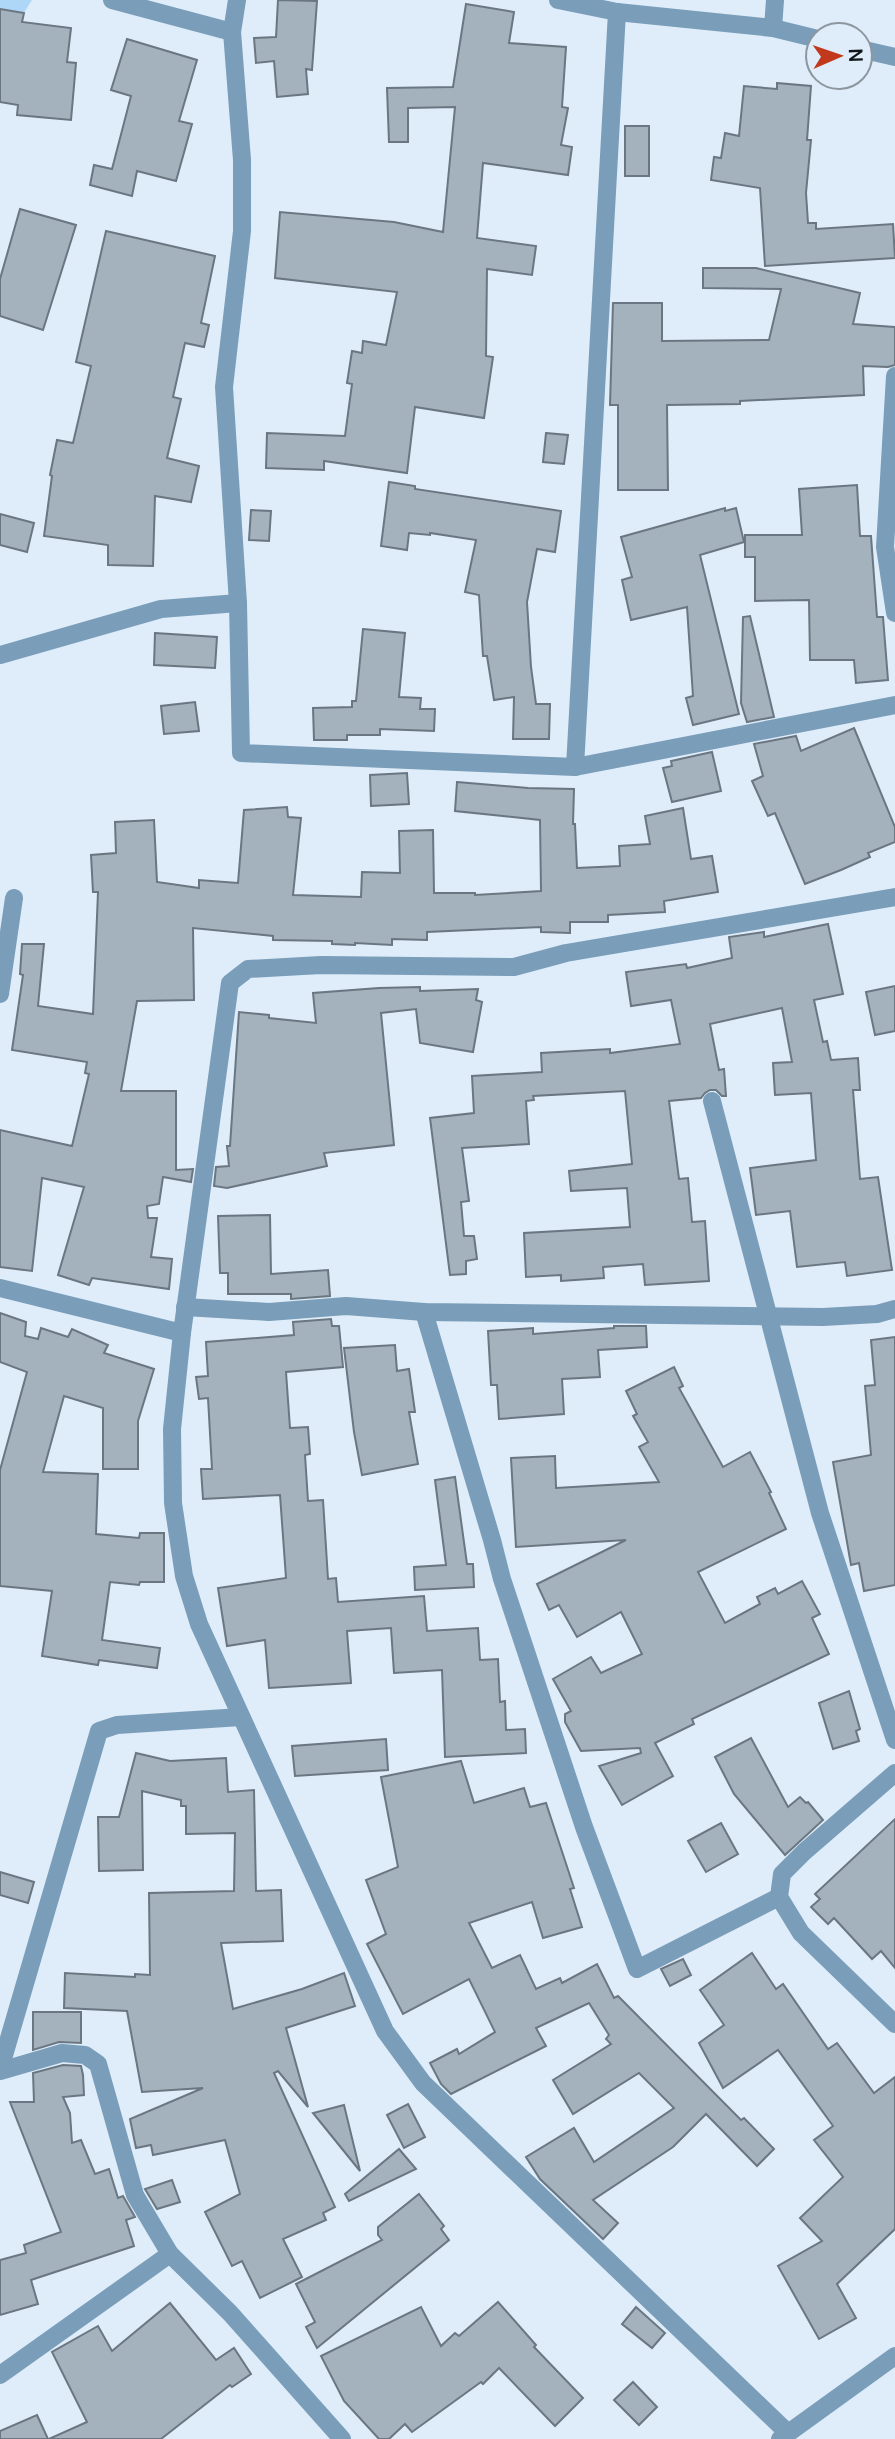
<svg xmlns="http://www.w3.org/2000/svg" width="895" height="2439" font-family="Manrope,sans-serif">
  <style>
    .green { fill: #aed6f7 }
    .building { fill: #a4b2bd; stroke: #6a7782; stroke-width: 2 }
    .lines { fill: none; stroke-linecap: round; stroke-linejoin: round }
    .street { stroke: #7a9db9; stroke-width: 18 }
  </style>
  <rect width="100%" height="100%" fill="#deedf9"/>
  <polygon class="green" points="0,0 32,0 0,50"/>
  <g class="building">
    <polygon points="278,0 317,1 312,70 306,69 308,94 277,97 274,61 256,63 254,38 276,37"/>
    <polygon points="466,4 514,12 509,43 566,47 562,107 568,108 561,145 572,147 568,175 483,163 477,238 536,246 532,275 487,269 486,356 493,357 484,418 415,407 407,473 324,461 324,470 266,468 267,433 345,436 352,384 347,383 352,351 362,353 363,341 386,345 397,292 275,278 280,212 394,222 443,232 455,107 408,108 408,142 389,142 387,88 453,87"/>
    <polygon points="0,9 24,13 22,22 71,28 67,62 76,63 71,120 17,115 18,105 0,102"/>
    <polygon points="127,39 197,60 179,121 192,124 176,181 137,171 132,196 90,185 94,165 112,169 131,96 111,90"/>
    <polygon points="777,83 811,86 807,140 811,140 806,193 808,223 816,223 816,229 893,224 895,258 765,266 760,188 711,180 714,157 721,158 725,133 739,136 744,86 777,89"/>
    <rect x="625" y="126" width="24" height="50"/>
    <polygon points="20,209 76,225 43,330 0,316 0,279"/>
    <polygon points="106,231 215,256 201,323 209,325 204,347 185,343 173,397 181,399 167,458 199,466 191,502 155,496 153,566 108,565 108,545 44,536 52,476 50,475 57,440 73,443 91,366 76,362"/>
    <polygon points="703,268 756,268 860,293 853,324 895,327 895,365 888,367 863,366 864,395 740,401 740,404 667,405 668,490 618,490 618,405 610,405 613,303 662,303 662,341 769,340 781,289 703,288"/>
    <polygon points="546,433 568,435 564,464 543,462"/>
    <polygon points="389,482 415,486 415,489 561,511 555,552 537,549 527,602 531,667 536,704 550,704 549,739 513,739 514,697 494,700 487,656 483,656 479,595 465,592 476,540 430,533 430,535 409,533 407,550 381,546"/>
    <polygon points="857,485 860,536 871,536 877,617 883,617 888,680 856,683 854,660 810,660 809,600 755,601 755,557 745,557 745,535 802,535 799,489"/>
    <polygon points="725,508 725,511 736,508 744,542 700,555 739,714 693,725 686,698 693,696 687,607 631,620 622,580 632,577 621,537"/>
    <polygon points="251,510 271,511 269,541 249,540"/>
    <polygon points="0,514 34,523 27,552 0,545"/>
    <polygon points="750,616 774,717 747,722 741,703 743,617"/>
    <polygon points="363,629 405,633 399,697 421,698 420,709 435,709 434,731 380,729 380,735 347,735 347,740 314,740 313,708 352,707 352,701 356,701"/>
    <polygon points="155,633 217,637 215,668 154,665"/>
    <polygon points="195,702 199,731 164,734 161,706"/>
    <polygon points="854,728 895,827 895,842 868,853 870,857 841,870 805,884 775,813 768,816 752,781 763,776 754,744 796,736 801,751"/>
    <polygon points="712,752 721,791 672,802 663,768 672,766 671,761"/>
    <polygon points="407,773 409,804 371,806 370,775"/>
    <polygon points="457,782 528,788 574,789 573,824 575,824 577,868 620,866 619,846 650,844 645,816 683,808 691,859 712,856 718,892 664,901 665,912 608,915 608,922 570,922 570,933 541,932 541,927 427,932 427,940 392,939 392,945 355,943 355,945 332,944 332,941 273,940 273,936 193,928 194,1000 137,1001 121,1091 176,1091 176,1170 193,1169 191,1182 163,1177 159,1204 147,1206 148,1218 157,1218 151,1257 172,1259 169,1289 92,1278 89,1285 58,1275 84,1187 42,1178 32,1271 0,1267 0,1130 72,1146 89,1074 85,1073 87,1062 12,1050 23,975 20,974 22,944 44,944 38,1006 93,1014 98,892 93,892 91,855 116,853 115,822 154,820 157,882 199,888 199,880 238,883 244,810 287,807 288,817 301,818 293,895 361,897 362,872 400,873 399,831 433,830 434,893 475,893 475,895 541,891 540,820 455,811"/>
    <polygon points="828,924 843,994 814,1000 823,1042 827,1041 831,1060 858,1058 860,1090 853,1090 860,1179 878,1177 892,1270 847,1276 845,1262 797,1267 790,1211 756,1215 750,1168 816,1160 811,1093 775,1095 773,1063 792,1062 782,1008 710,1024 719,1070 724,1069 726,1096 722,1096 716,1090 710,1090 705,1093 701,1098 669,1101 679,1179 688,1178 692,1222 705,1221 709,1281 645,1285 643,1264 603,1267 604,1278 561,1281 561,1275 526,1277 524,1233 630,1227 627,1188 571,1191 569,1171 632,1164 625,1091 533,1096 534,1100 526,1101 529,1144 462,1148 469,1201 461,1202 464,1236 474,1236 477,1259 466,1261 466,1274 450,1275 430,1118 474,1113 472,1076 542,1072 541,1053 610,1049 610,1053 680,1044 671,1000 631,1006 626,972 686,964 687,968 732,958 729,937 764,932 764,937"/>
    <polygon points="895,986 895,1031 875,1035 866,992"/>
    <polygon points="420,987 420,991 478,989 476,1000 482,1002 473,1052 420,1043 416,1009 381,1013 394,1145 324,1153 327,1166 227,1188 214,1186 216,1167 229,1166 227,1146 230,1146 239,1012 269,1015 269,1018 316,1023 313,993 379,988"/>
    <polygon points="270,1215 271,1274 328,1270 330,1296 291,1299 291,1294 228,1294 228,1273 220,1273 218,1216"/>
    <polygon points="0,1313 26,1322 25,1336 38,1339 41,1328 68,1337 72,1329 108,1345 104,1353 154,1369 138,1421 138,1469 103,1469 103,1408 64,1396 43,1472 98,1474 96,1534 139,1538 140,1533 164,1533 164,1582 140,1582 139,1585 110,1582 102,1640 160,1648 157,1668 99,1660 98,1665 42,1656 52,1591 0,1586 0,1470 27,1372 0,1362"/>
    <polygon points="331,1319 332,1326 339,1326 343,1367 286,1372 290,1428 308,1427 310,1454 305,1455 308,1501 323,1500 328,1579 336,1578 338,1602 424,1596 427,1631 478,1628 480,1660 498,1659 500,1702 505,1701 506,1730 525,1729 526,1753 445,1757 442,1670 394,1673 391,1628 347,1631 351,1683 269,1688 265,1640 227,1646 218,1588 286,1578 280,1495 203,1499 201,1469 212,1469 208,1398 199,1399 196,1377 208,1376 206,1342 294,1335 293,1322"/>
    <polygon points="614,1326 646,1326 647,1347 598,1350 600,1377 562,1379 564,1414 499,1419 497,1385 491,1385 488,1331 533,1328 533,1334 614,1328"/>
    <polygon points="895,1337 895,1585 864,1591 859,1563 851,1565 833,1462 871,1455 865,1386 875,1385 871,1340"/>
    <polygon points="395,1345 397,1371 409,1369 415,1412 409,1412 418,1464 362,1475 354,1432 344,1348"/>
    <polygon points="674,1367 683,1386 679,1388 723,1467 750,1452 771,1492 769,1493 786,1529 698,1572 725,1623 760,1604 757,1597 775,1588 778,1594 802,1581 820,1614 812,1618 829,1654 692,1719 694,1724 655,1743 673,1776 622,1805 599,1766 641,1753 640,1748 581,1751 565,1722 565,1714 571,1711 553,1679 591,1657 601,1673 642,1654 621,1612 577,1637 559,1605 549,1610 537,1584 626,1540 516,1547 511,1458 555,1456 556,1488 659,1482 639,1447 648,1442 633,1416 637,1414 626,1391"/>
    <polygon points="455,1477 467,1564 473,1564 474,1587 415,1590 414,1567 446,1565 435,1480"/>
    <polygon points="849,1691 860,1729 856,1731 859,1741 833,1749 819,1703"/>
    <polygon points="751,1738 788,1807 800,1797 806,1803 808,1802 823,1820 785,1855 734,1794 715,1757"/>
    <polygon points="386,1739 388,1770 295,1776 292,1746"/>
    <polygon points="136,1753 170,1761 226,1758 228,1792 254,1790 256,1891 281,1890 283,1941 221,1943 233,2009 302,1989 344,1973 355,2006 286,2028 308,2107 278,2071 274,2073 335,2207 323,2213 326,2220 283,2239 302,2277 260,2298 242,2261 232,2266 205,2212 240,2194 225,2140 153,2155 151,2145 136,2148 130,2119 203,2088 142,2092 127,2011 64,2008 65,1973 135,1977 135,1974 150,1975 149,1893 234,1891 235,1833 186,1834 186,1806 181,1806 181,1800 142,1791 143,1870 99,1871 98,1817 119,1817"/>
    <polygon points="461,1761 474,1803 524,1788 530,1807 546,1803 574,1888 570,1889 582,1927 543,1938 532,1902 469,1923 492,1968 520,1955 536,1989 560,1978 562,1983 597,1964 614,1998 618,1996 741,2120 744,2118 774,2149 757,2166 706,2114 673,2147 593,2200 618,2223 603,2239 540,2179 526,2157 574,2128 594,2162 674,2108 639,2073 573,2114 553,2080 611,2044 606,2039 609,2035 589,2003 536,2028 546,2046 451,2094 441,2084 430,2063 457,2049 459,2054 495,2032 469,1979 403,2014 367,1944 386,1934 366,1880 398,1867 381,1777"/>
    <polygon points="895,1819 895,1968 881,1951 872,1959 834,1918 828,1924 811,1907 820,1899 815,1894"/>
    <polygon points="721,1823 738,1854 706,1872 688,1841"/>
    <polygon points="0,1872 34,1882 28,1903 0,1895"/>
    <polygon points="752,1953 776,1989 783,1984 828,2049 837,2043 874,2093 895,2077 895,2229 837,2284 856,2318 819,2339 778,2266 822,2241 800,2218 843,2177 814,2140 833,2126 778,2050 723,2088 699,2043 724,2025 700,1990"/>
    <polygon points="683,1959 691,1975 670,1986 661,1969"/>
    <polygon points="33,2012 81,2012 81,2043 59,2042 33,2050"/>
    <polygon points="63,2065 81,2066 83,2075 84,2095 63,2097 70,2113 72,2143 81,2140 95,2174 109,2169 118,2198 123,2196 135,2217 126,2220 134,2246 31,2280 38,2304 0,2315 0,2260 26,2253 24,2245 61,2232 10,2102 34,2102 33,2073"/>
    <polygon points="408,2104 425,2137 404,2148 387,2115"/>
    <polygon points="344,2105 360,2171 313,2113"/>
    <polygon points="399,2149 416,2169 349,2201 345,2194"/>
    <polygon points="172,2180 180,2202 157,2209 145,2189"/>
    <polygon points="419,2194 444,2226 441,2229 449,2240 317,2348 306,2327 315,2322 296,2284 382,2240 378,2235 378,2227"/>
    <polygon points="498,2302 536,2345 534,2347 583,2398 555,2426 499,2368 483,2384 481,2382 412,2432 405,2424 389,2439 379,2439 344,2401 321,2356 421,2307 441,2346 455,2333 459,2336"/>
    <polygon points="170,2303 216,2360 234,2348 251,2374 232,2387 230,2385 161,2439 49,2439 87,2422 52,2352 98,2326 112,2351"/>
    <polygon points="636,2307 665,2333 652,2348 622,2324"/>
    <polygon points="633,2382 657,2407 639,2425 614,2400"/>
    <polygon points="37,2415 48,2439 0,2439 0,2431"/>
  </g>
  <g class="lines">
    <g class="street">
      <polyline points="112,0 232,32"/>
      <polyline points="558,0 617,12 773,28 818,39"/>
      <polyline points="773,28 775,0"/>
      <polyline points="860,49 895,57"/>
      <polyline points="895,376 885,547 895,613"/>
      <polyline points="238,603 241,753 575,767 895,705"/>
      <polyline points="0,655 161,609 238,603 224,387 242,231 242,160 232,32 237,0"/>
      <polyline points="575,767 617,12"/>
      <polyline points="0,994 14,898"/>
      <polyline points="712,1101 820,1513 895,1740"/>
      <polyline points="0,1288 182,1333"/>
      <polyline points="185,1307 269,1312 346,1306 424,1312 823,1317 877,1314 895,1309"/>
      <polyline points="424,1312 492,1540 502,1579 584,1827 637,1969 779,1897"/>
      <polyline points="895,1773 804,1852 782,1874 779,1897 801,1933 895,2024"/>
      <polyline points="0,2069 99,1731 117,1725 241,1717"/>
      <polyline points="0,2071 62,2053 85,2055 98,2064 135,2195 170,2254 230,2313 342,2439"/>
      <polyline points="0,2375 170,2254"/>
      <polyline points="787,2432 423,2083 385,2031 199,1624 184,1576 173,1503 172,1429 182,1333 230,983 248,969 321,965 514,967 566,953 895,897"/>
      <polyline points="780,2439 895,2356"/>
    </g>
  </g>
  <g transform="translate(839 56) rotate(88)"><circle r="33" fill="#deedf9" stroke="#8c97a0" stroke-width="2"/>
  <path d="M0-5L12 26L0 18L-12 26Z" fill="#c2381d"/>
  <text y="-10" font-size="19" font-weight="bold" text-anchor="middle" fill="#10151a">N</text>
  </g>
</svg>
